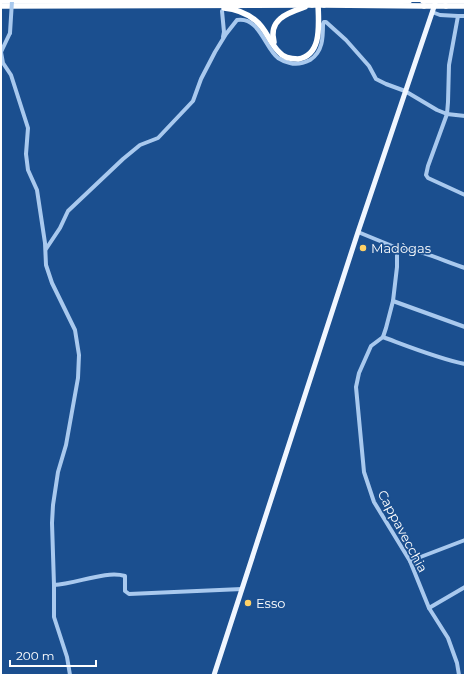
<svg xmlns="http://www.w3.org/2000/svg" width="466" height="676" font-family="Montserrat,sans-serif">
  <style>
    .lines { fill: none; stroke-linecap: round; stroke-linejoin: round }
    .minor { stroke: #a9c9ee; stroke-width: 4 }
    .major { stroke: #f0f6ff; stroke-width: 5 }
    .highway { stroke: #fff; stroke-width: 5.5 }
    .minor-bridge { stroke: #a9c9ee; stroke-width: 4 }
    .highway-bridge { stroke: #fff; stroke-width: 5.5 }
    .poi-dot { fill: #ffd166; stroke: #1b4f8f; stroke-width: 1.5 }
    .labels { text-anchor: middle; stroke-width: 3.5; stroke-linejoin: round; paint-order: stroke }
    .poi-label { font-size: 13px; fill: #fff; stroke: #1b4f8f; text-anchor: start }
    .street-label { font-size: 13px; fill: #fff; stroke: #1b4f8f }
  </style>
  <rect width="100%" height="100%" fill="#1b4f8f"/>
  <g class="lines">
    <g class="minor">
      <polyline points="222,11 224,32 223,37"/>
      <polyline points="432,12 440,15 458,16"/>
      <polyline points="1,52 3,63 11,75 28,128 26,154 28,170 37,190 45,243 46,265 52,283 75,330 79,355 78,378 66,445 58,472 53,505 52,523 54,585 54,617 67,657 70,675"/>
      <polyline points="1,52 10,33"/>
      <polyline points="465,116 447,114 428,166 426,175 428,178 465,195"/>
      <polyline points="358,232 397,248 397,267 393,301 386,328 383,337 371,346 359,373 356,387 364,472 374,502 410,561 429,608 448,638 457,663 459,675"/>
      <path d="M397 248C420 249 443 261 465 268"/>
      <path d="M46 249 60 228 68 211 123 159 140 145 158 138 193 101 201 79 215 52 226 34 237 20C259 16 265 48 278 58 281 60 286 62 290 63 297 65 304 63 310 60 323 52 323 37 323 24L324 22H326L346 40 369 66 376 79 386 84 405 91 437 110 447 114 448 102 449 65 458 16H465"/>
      <polyline points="393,301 465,327"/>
      <path d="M383 337C410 347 437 358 465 364"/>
      <polyline points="410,561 465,540"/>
      <path d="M54 585C76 584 106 570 125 576V591L129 594 242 589"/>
      <polyline points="429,608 465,587"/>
    </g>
    <polyline class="major" points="214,675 358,232 435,4"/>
    <g class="highway">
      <polyline points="1,1 310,1"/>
      <polyline points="325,1 409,1"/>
      <polyline points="445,1 465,1"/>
      <polyline points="324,5 424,6"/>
      <polyline points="1,6 312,5"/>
      <polyline points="446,6 465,6"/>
      <path d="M224 8C235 9 246 13 255 20 266 28 269 42 279 52 283 57 291 59 298 59 324 55 318 20 318 1"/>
      <path d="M274 42C268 19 288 13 305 7"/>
    </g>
    <polyline class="minor-bridge" points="10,33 12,1"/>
    <g class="highway-bridge">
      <polyline points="310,1 325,1"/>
      <polyline points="423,1 445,1"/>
      <polyline points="312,5 324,5"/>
      <polyline points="424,6 446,6"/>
    </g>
  </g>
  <g class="poi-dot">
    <circle cx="363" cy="248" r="4"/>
    <circle cx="248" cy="603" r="4"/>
  </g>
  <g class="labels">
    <g class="poi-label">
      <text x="371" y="253">Madògas</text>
      <text x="256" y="608">Esso</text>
    </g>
    <g class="street-label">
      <text transform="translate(403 531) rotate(62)" y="5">Cappavecchia</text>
    </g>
  </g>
  <rect width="466" height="676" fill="none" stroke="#ffffff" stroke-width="4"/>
  <path d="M10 660v6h86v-6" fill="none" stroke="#ffffff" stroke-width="2"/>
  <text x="16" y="660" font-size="12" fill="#ffffff" stroke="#1b4f8f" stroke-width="3" paint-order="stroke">200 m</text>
</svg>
